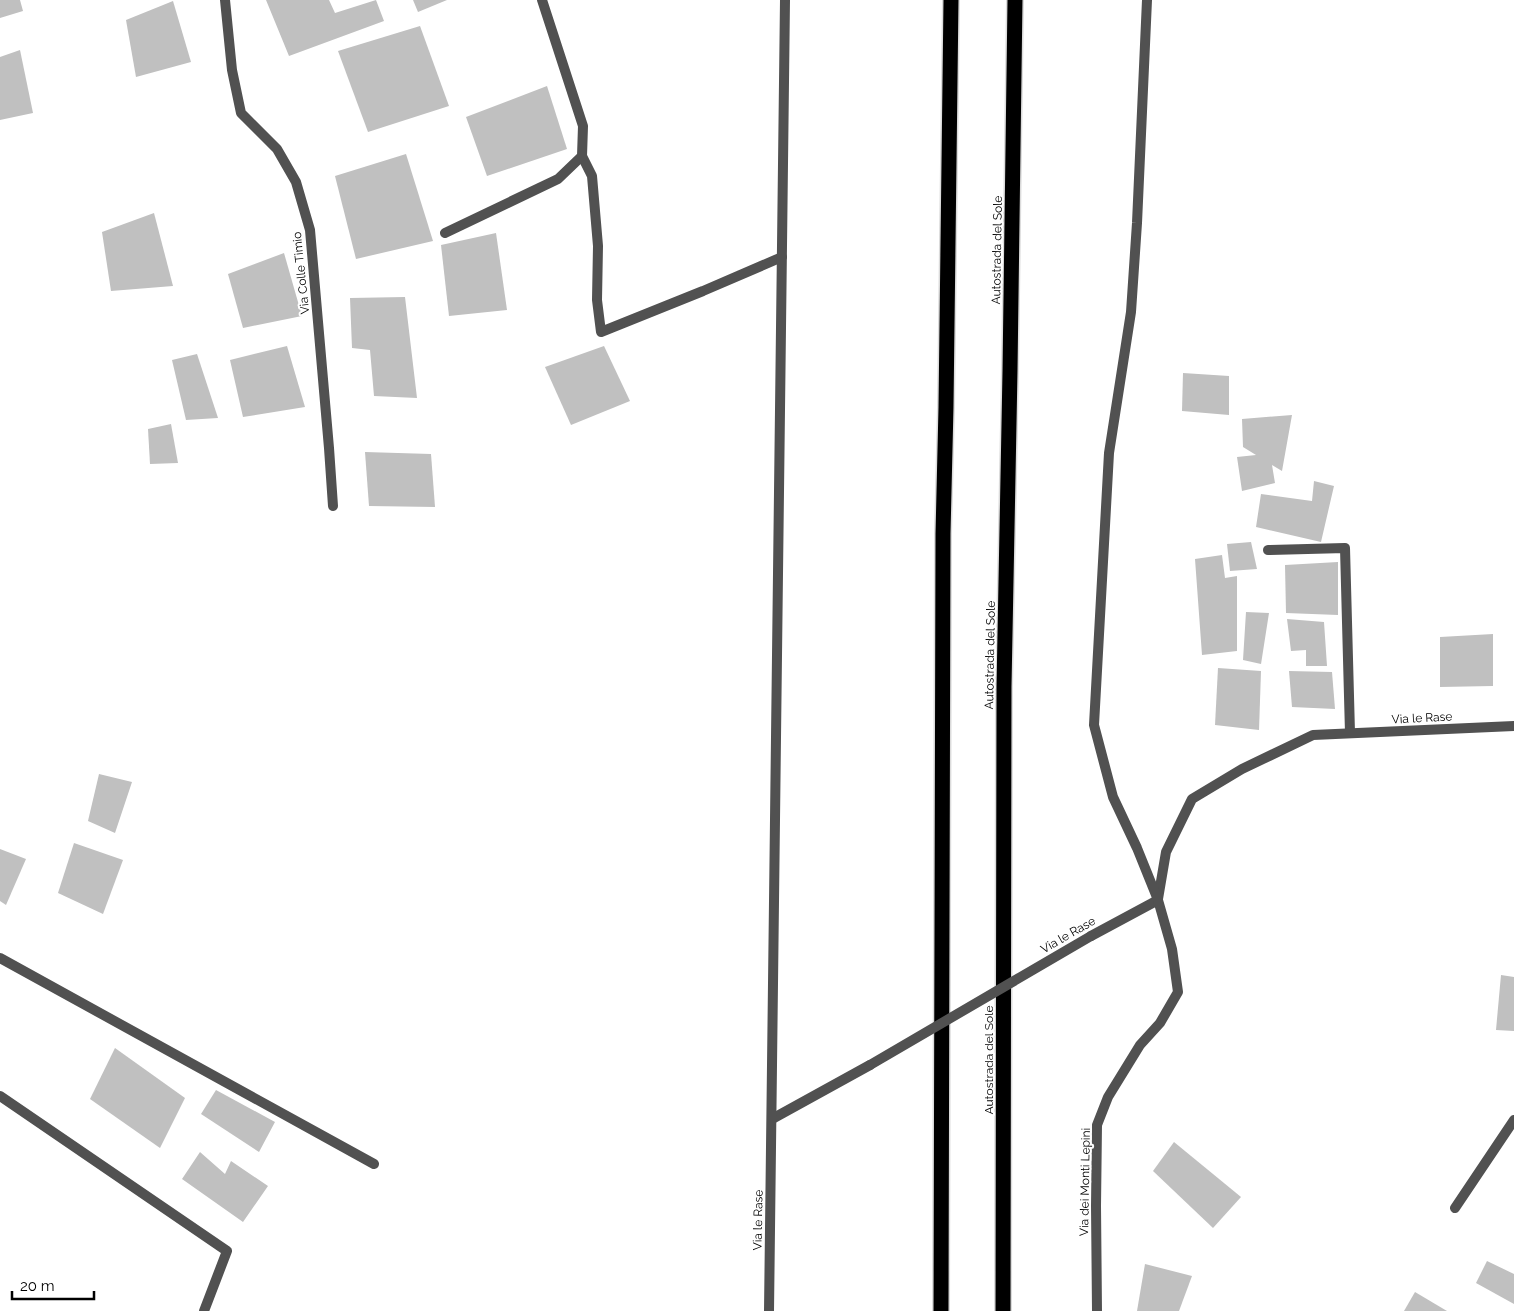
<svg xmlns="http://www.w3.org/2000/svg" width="1514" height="1311" font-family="Raleway,sans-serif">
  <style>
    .building { fill: #c0c0c0 }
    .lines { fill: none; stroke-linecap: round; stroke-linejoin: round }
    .motorway-casing { stroke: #dbdbdb; stroke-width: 18 }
    .service { stroke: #515151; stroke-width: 10 }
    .minor { stroke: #515151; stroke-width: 10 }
    .motorway { stroke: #000; stroke-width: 15 }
    .minor-bridge { stroke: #515151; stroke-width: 10 }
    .labels { text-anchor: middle; stroke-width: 4; stroke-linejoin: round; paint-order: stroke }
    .street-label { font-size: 12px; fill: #000; stroke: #fff }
  </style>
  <rect width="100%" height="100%" fill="#fff"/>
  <g class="building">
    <polygon points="0,0 20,0 23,11 0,18"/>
    <polygon points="266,0 329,0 335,13 376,0 384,21 289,56"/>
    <polygon points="413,0 447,0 418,12"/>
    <polygon points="173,1 191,62 136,77 126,20"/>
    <polygon points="420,26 449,106 368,132 338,51"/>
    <polygon points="20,50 33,113 0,120 0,57"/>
    <polygon points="547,86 567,149 487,176 466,117"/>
    <polygon points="406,154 433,241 356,259 335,176"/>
    <polygon points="154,213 173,286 111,291 102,232"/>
    <polygon points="496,233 507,310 449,316 441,245"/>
    <polygon points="284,253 302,316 243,328 228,274"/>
    <polygon points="405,297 417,398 374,396 370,350 352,348 350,298"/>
    <polygon points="287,346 305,407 243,417 230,360"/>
    <polygon points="604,346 630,401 571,425 545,367"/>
    <polygon points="197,354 218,418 186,420 172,360"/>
    <polygon points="1183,373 1229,376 1229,415 1182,411"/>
    <polygon points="1292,415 1282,471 1272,465 1275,483 1242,491 1237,457 1256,455 1243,447 1242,419"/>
    <polygon points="171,424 178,463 150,464 148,429"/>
    <polygon points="365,452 431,454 435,507 369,506"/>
    <polygon points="1314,481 1334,486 1321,542 1256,527 1261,494 1312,501"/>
    <polygon points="1251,542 1257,569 1230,571 1227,544"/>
    <polygon points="1222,555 1225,578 1237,576 1237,651 1202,655 1195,559"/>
    <polygon points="1338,562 1338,615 1286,613 1285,565"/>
    <polygon points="1246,612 1269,613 1261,664 1243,660"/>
    <polygon points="1287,619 1324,622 1327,666 1306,666 1306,650 1291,651"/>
    <polygon points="1493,634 1493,686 1440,687 1440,637"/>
    <polygon points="1218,668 1261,671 1259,730 1215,725"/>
    <polygon points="1289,671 1332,672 1335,709 1292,707"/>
    <polygon points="99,774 132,782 115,833 88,821"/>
    <polygon points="74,843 123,860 103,914 58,893"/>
    <polygon points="0,849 26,859 6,905 0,901"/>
    <polygon points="1501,975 1514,977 1514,1031 1496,1030"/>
    <polygon points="115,1048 185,1098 160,1148 90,1099"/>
    <polygon points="216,1090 275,1122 259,1152 201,1114"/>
    <polygon points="1174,1142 1241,1197 1213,1228 1153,1171"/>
    <polygon points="200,1152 225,1174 231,1161 268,1186 243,1222 182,1179"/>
    <polygon points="1487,1261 1514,1274 1514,1304 1476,1283"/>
    <polygon points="1145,1264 1192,1276 1179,1311 1137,1311"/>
    <polygon points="1415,1292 1447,1311 1404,1311"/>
  </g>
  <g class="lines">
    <g class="motorway-casing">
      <g id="motorway">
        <polyline points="941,1311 943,534 946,407 951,0"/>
        <polyline points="1003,1311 1004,687 1010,371 1015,0"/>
      </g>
    </g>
    <g class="service">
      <polyline points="582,156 592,176 598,246 597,300 601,332 703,291 782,257"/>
      <polyline points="445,233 558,179 582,156 583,126 542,0"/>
      <polyline points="1268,550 1345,548 1350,733"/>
      <polyline points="0,958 374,1164"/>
      <polyline points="0,1096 227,1251 204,1311"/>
      <polyline points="1455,1208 1514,1120"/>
    </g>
    <g class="minor">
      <polyline points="225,0 232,70 241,113 277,149 296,182 310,230 329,448 333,506"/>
      <polyline points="1158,899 1166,852 1192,799 1242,769 1313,735 1514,726"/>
      <polyline points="1091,936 1158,900"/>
      <polyline points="772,1119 870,1065"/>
      <polyline points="769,1311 785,0"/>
      <polyline points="1097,1311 1096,1206 1097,1125 1108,1097 1140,1045 1160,1023 1178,992 1172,949 1158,900 1137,848 1113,797 1094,725 1109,453 1131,312 1137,223 1147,0"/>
    </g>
    <use href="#motorway" class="motorway"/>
    <polyline class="minor-bridge" points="870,1065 1091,936"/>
  </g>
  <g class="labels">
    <g class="street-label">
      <text transform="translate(997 250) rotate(-89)" y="4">Autostrada del Sole</text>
      <text transform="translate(301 273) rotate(-96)" y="4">Via Colle Timio</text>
      <text transform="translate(990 655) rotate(-89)" y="4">Autostrada del Sole</text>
      <text transform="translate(1422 718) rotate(-3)" y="4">Via le Rase</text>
      <text transform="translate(1068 935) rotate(-30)" y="4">Via le Rase</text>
      <text transform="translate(989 1060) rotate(-90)" y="4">Autostrada del Sole</text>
      <text transform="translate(1085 1182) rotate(-89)" y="4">Via dei Monti Lepini</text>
      <text transform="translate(758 1220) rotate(-89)" y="4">Via le Rase</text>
    </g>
  </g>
  <path d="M12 1291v8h82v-8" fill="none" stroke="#000000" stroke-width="2.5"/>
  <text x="20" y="1291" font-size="15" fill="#000000" stroke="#ffffff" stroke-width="4" paint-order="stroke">20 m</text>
</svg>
